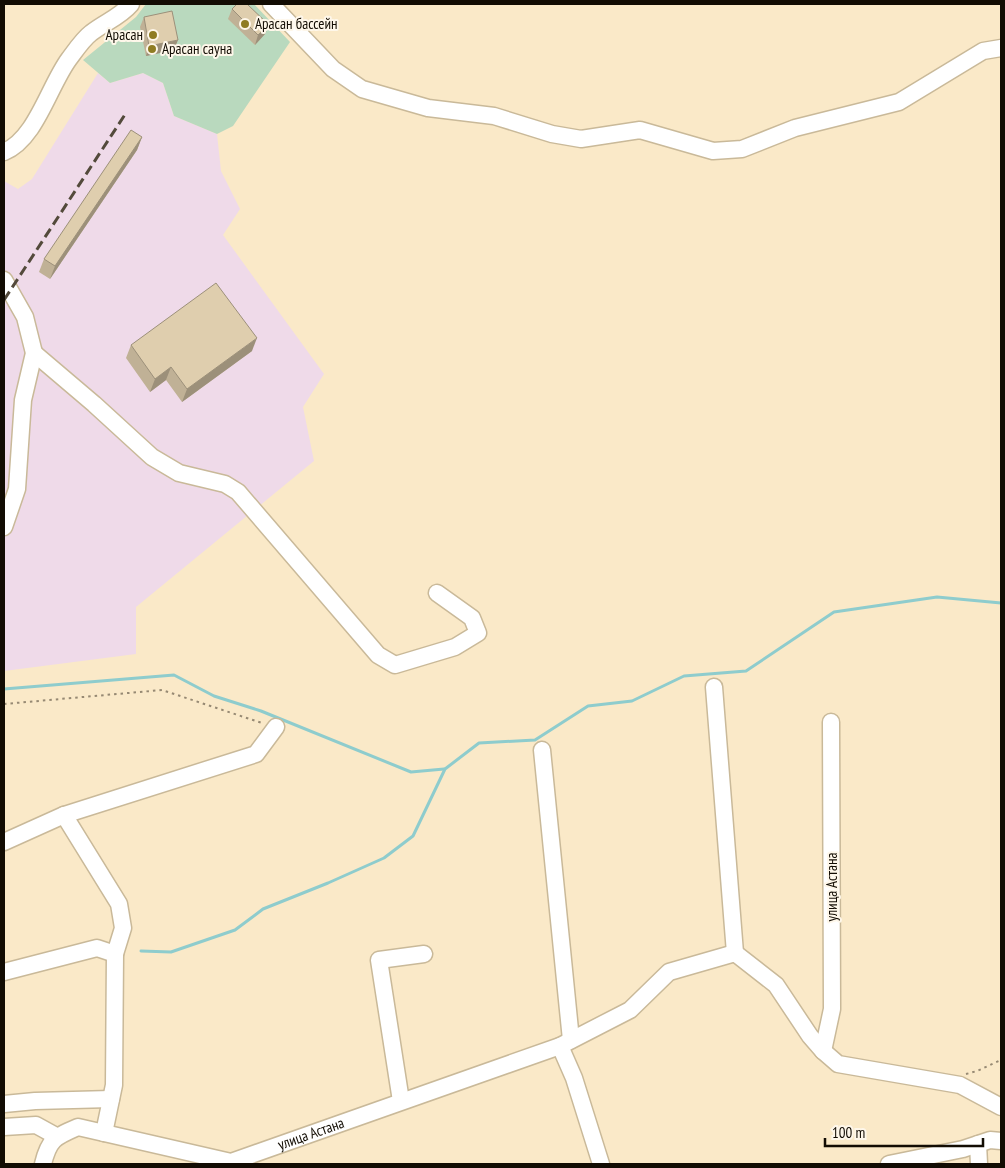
<svg xmlns="http://www.w3.org/2000/svg" width="1005" height="1168" font-family="'PT Sans Narrow',sans-serif">
  <style>
    .industrial { fill: #efdae9 }
    .green { fill: #b9d9be }
    .lines { fill: none; stroke-linecap: round; stroke-linejoin: round }
    .stream { stroke: #8ecccd; stroke-width: 3 }
    .minor-casing { stroke: #c9b999; stroke-width: 19 }
    .path { stroke: #968973; stroke-width: 2; stroke-dasharray: 2.5 4; stroke-linecap: butt }
    .minor { stroke: #fff; stroke-width: 16 }
    .rail { stroke: #534a3b; stroke-width: 3; stroke-dasharray: 10 5; stroke-linecap: butt }
    .wall { fill: #c0b196 }
    .shaded-wall { fill: #9c907a }
    .building { fill: #dfceae; stroke: #9c907a }
    .poi-dot { fill: #8f7c23; stroke: #fef7ea; stroke-width: 2 }
    .labels { text-anchor: middle; stroke-width: 4; stroke-linejoin: round; paint-order: stroke }
    .poi-label { font-size: 15px; fill: #120c03; stroke: #fef7ea; text-anchor: start }
    .street-label { font-size: 15px; fill: #120c03; stroke: #fef7ea }
  </style>
  <rect width="100%" height="100%" fill="#fae9c8"/>
  <polygon class="industrial" points="98,73 110,83 143,73 163,83 174,116 217,134 221,171 240,209 223,235 324,374 303,407 314,461 136,607 136,654 4,671 4,181 18,189 32,179"/>
  <polygon class="green" points="146,4 254,4 290,42 233,126 217,134 174,116 163,83 143,73 110,83 83,60 136,17"/>
  <g class="lines">
    <g class="stream">
      <polyline points="4,689 174,675 214,696 261,711 411,772 444,769"/>
      <polyline points="141,951 171,952 235,930 263,909 328,883 384,858 413,836 445,769 479,743 535,740 588,706 632,701 684,676 746,671 834,612 937,597 1001,603"/>
    </g>
    <g class="minor-casing">
      <g id="minor">
        <polyline points="271,4 333,69 362,89 428,108 494,116 552,134 581,139 640,130 713,151 742,149 795,128 899,102 983,51 1001,48"/>
        <path d="M4 152C36 139 49 86 69 59 75 51 83 39 91 33 105 22 120 17 131 4"/>
        <polyline points="4,280 25,317 34,353 23,400 17,489 4,527"/>
        <polyline points="34,353 94,404 152,457 179,473 225,484 238,492 378,655 395,665 455,647 478,633 472,618 437,593"/>
        <polyline points="714,687 735,953"/>
        <polyline points="542,750 571,1040"/>
        <polyline points="64,815 119,904 123,928 115,954 114,1085 104,1133"/>
        <polyline points="4,842 64,815 256,754 276,727"/>
        <polyline points="4,972 97,948 115,954"/>
        <polyline points="560,1046 574,1078 601,1164"/>
        <polyline points="823,1051 832,1009 831,722"/>
        <polyline points="401,1101 379,960 424,954"/>
        <polyline points="4,1104 35,1101 111,1099"/>
        <polyline points="4,1127 36,1125 56,1136"/>
        <polyline points="978,1144 979,1164"/>
        <path id="s1" d="M43 1164C49 1139 55 1137 78 1127L231 1162 560 1046 630 1010 669 972 735 953 776 985 810 1036 823 1051 838 1064 960 1085 1001 1107"/>
        <polyline points="889,1164 963,1149 990,1140 1001,1141"/>
      </g>
    </g>
    <g class="path">
      <polyline points="4,704 162,690 262,723"/>
      <polyline points="966,1074 977,1071 1001,1060"/>
    </g>
    <use href="#minor" class="minor"/>
    <polyline class="rail" points="4,300 126,113"/>
  </g>
  <g class="wall">
    <polygon points="232,9 269,25 265,34 255,45 228,19"/>
    <polygon points="144,17 174,50 146,56 140,27"/>
    <polygon points="142,137 137,150 50,279 39,272 44,259"/>
    <polygon points="131,345 252,351 182,402 166,380 150,392 126,358"/>
  </g>
  <g class="shaded-wall">
    <polygon points="269,25 265,34 255,45 258,35"/>
    <polygon points="178,40 174,50 146,56 149,46"/>
    <polygon points="142,137 137,150 50,279 55,266"/>
    <polygon points="257,338 252,351 182,402 187,389"/>
    <polygon points="171,367 166,380 150,392 155,379"/>
  </g>
  <g class="building">
    <polygon points="237,4 247,4 269,25 258,35 232,9"/>
    <polygon points="172,11 178,40 149,46 144,17"/>
    <polygon points="131,130 142,137 55,266 44,259"/>
    <polygon points="216,283 257,338 187,389 171,367 155,379 131,345"/>
  </g>
  <g class="poi-dot">
    <circle cx="245" cy="24" r="5"/>
    <circle cx="153" cy="35" r="5"/>
    <circle cx="152" cy="49" r="5"/>
  </g>
  <g class="labels">
    <g class="poi-label">
      <text x="255" y="29">Арасан бассейн</text>
      <text x="143" y="40" text-anchor="end">Арасан</text>
      <text x="162" y="54">Арасан сауна</text>
    </g>
    <g class="street-label">
      <text transform="translate(832 887) rotate(-90)" y="5">улица Астана</text>
      <text dy="5" stroke="none"><textPath href="#s1" startOffset="296">улица Астана</textPath></text>
    </g>
  </g>
  <rect width="1005" height="1168" fill="none" stroke="#120c03" stroke-width="10"/>
  <path d="M825 1138v8h158v-8" fill="none" stroke="#120c03" stroke-width="2.5"/>
  <text x="832" y="1138" font-size="15" fill="#120c03" stroke="#fef7ea" stroke-width="4" paint-order="stroke">100 m</text>
</svg>
